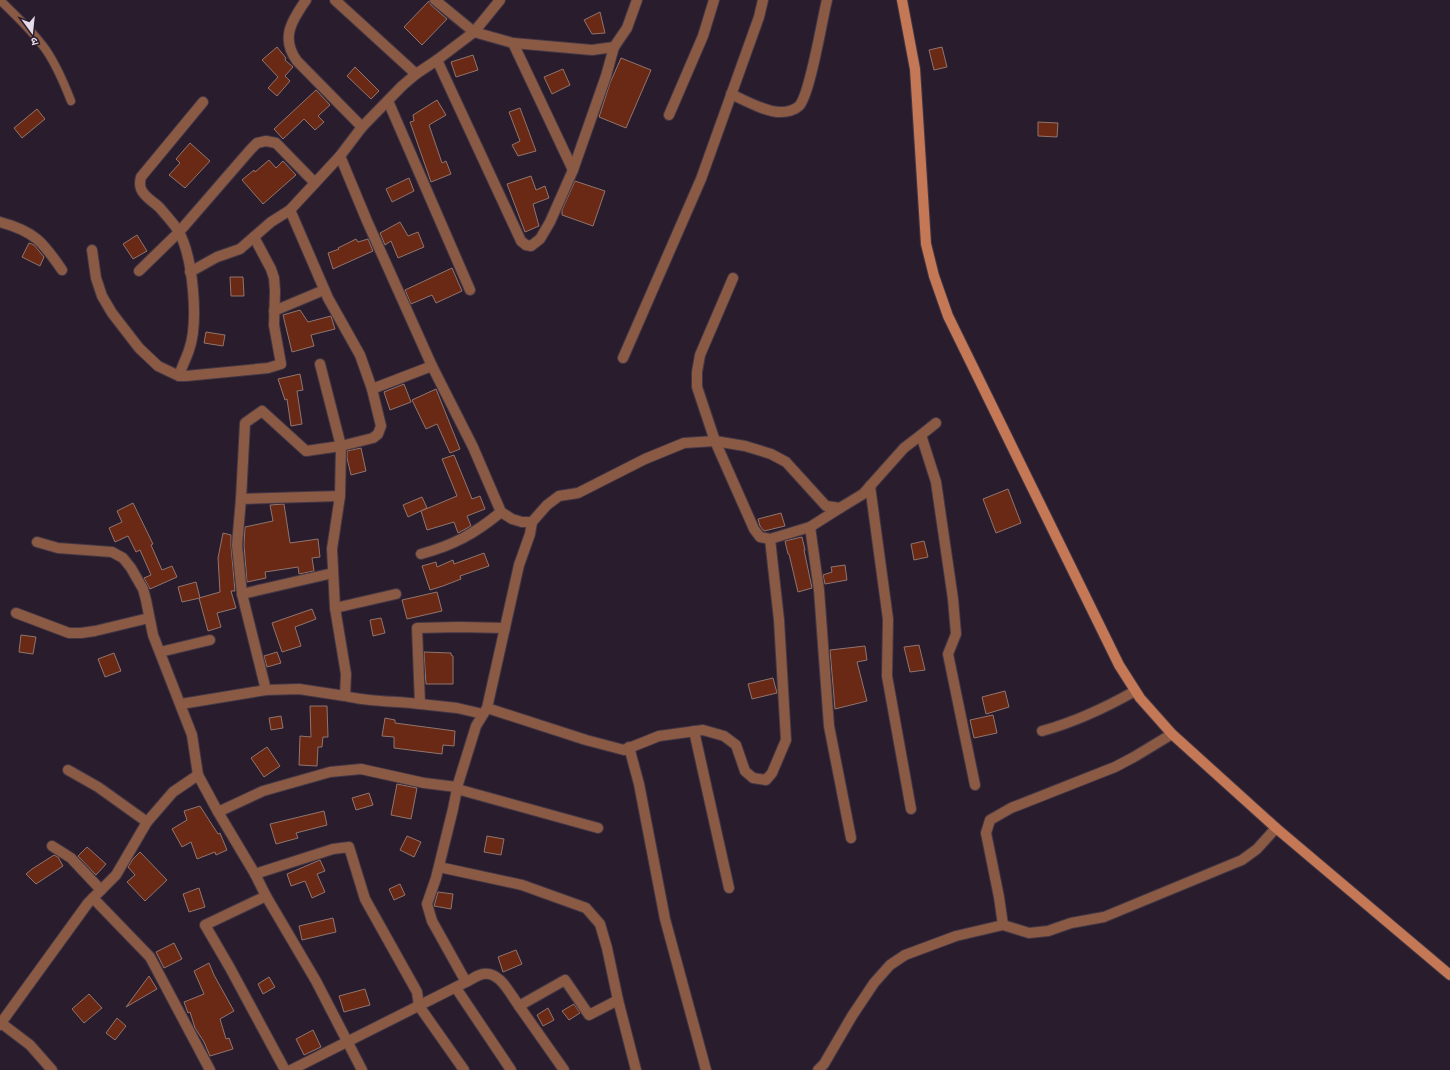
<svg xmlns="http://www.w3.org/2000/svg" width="1450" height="1070" font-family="'Fira Sans Condensed','Noto Sans Devanagari',sans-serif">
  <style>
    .building { fill: #6a2915; stroke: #8f756e }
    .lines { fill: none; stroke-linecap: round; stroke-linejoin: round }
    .lane-casing { stroke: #433746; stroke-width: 10 }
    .street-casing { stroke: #433746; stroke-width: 12 }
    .secondary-casing { stroke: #433746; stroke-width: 12 }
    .lane { stroke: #8a5a44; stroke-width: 8 }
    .street { stroke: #8a5a44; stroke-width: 10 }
    .secondary { stroke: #c57855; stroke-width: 10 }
  </style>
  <rect width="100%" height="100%" fill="#291c2c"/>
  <g class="building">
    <polygon points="429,1 431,5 447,19 422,45 404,27"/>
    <polygon points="600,12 605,33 592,34 584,20"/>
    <polygon points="277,47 286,58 285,60 293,67 285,76 290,81 277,96 268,88 278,77 262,60"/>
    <polygon points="942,47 947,67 934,70 929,50"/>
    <polygon points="473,55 478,70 456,77 451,62"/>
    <polygon points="621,58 651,70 626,128 599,117 610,83"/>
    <polygon points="355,67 379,91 371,99 347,76"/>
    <polygon points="563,69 570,85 552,94 544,77"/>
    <polygon points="316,90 330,105 318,116 324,122 315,130 304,119 283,139 274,129"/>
    <polygon points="437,100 446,115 429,125 442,163 446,161 451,174 431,182 410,122 414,121 413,115"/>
    <polygon points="520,108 536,151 518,156 512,145 520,141 509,112"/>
    <polygon points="37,109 45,119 22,138 14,128"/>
    <polygon points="1038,122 1058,123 1057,137 1038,136"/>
    <polygon points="190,143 210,161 185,188 169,175 180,163 176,159"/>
    <polygon points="269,160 276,168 283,161 296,175 263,204 242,180 254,170 255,172"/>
    <polygon points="531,176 536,190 545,186 549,198 533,204 539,226 525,232 507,184"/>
    <polygon points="409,178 414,191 392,202 386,189"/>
    <polygon points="575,181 605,191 593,226 562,215 562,210"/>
    <polygon points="400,222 408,236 418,232 424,247 398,258 391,241 385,245 380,233"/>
    <polygon points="137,235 147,251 133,259 123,244"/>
    <polygon points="356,239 358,242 368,239 373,251 333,269 328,253 339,249 338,248"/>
    <polygon points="29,243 34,245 44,257 40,266 22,257"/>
    <polygon points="452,268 462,291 436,303 432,295 411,304 405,290"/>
    <polygon points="230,277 243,277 244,296 231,296"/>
    <polygon points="300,310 308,322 331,316 335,329 311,335 314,346 292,352 283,315"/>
    <polygon points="206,332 225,335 223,346 204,343"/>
    <polygon points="300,374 303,390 297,391 302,424 291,426 287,399 285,400 278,379"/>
    <polygon points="404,384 411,402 390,410 384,392"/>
    <polygon points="436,389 460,449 450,453 437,424 426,429 412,400"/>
    <polygon points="361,448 366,471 351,475 347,458 347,451"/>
    <polygon points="454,455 472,499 480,496 485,509 467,516 471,526 458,533 454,522 427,530 421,511 457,496 442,459"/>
    <polygon points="1008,489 1021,523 996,533 983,499"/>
    <polygon points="422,497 427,508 408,517 403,505"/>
    <polygon points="133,503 153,544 151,545 162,570 172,566 177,577 150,589 144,578 151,575 140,550 136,552 128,536 115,542 109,528 122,522 117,511"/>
    <polygon points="284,504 290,543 318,539 320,557 312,558 314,571 299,574 298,567 265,572 266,578 247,582 244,545 245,527 273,521 270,505"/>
    <polygon points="781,513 785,526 764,531 760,526 758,519"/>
    <polygon points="223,533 231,535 231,546 235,591 231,591 236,608 217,613 221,627 208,631 199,598 220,592 218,558"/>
    <polygon points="802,537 805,550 804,550 812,588 798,592 789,554 788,554 785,541"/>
    <polygon points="924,541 928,557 914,560 911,544"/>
    <polygon points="484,553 489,566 460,576 461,579 443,586 430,590 422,566 436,562 437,567 453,560 454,564"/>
    <polygon points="845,565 847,580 825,584 823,575 832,572 831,567"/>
    <polygon points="196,582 200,598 182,602 178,587"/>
    <polygon points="437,592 442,611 407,619 402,600"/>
    <polygon points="312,609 316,619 295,627 301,646 282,652 272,623"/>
    <polygon points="381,618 385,633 373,636 370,620"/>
    <polygon points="21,635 36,637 33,654 19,652"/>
    <polygon points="919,645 925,670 910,672 904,647"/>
    <polygon points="865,646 867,660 857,662 867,701 835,709 830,650"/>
    <polygon points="277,652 281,663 267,667 264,656"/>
    <polygon points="424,652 451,653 451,655 453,656 453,684 426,684"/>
    <polygon points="114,653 121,671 105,677 98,659"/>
    <polygon points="773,678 777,693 752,699 748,684"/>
    <polygon points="1005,691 1009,707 986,714 982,697"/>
    <polygon points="310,706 327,706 328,737 323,737 322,747 318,747 317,766 299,765 300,736 311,737"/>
    <polygon points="993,715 997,733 974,738 970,720"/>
    <polygon points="281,716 283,728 271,730 269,718"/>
    <polygon points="385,718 395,720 395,723 455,731 454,746 443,745 442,754 394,748 394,737 382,736"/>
    <polygon points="267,747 280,766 264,777 251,758"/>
    <polygon points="397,784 417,788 411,819 391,815"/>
    <polygon points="369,793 373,805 356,810 352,798"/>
    <polygon points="200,806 218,834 220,833 227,850 216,855 215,852 197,859 191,842 182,847 172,829 187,820 184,811"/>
    <polygon points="324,811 327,825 296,833 298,838 276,844 270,824"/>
    <polygon points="407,836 421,842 414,857 400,850"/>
    <polygon points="487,836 504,839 501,855 484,852"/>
    <polygon points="87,847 106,864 96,875 78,856"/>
    <polygon points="140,852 167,880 145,901 127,882 135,875 128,867 133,859"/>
    <polygon points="54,855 58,857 63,866 36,884 26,874 32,869"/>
    <polygon points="320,860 325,871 317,874 325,892 312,898 305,881 291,886 287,874"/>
    <polygon points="400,884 405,895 394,900 389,889"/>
    <polygon points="199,888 205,907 189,912 183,894"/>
    <polygon points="438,892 453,894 451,909 434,906"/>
    <polygon points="333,918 336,932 302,940 299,926"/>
    <polygon points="174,943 182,959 164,968 156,952"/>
    <polygon points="516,950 522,964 503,972 498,957"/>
    <polygon points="209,963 214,975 234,1011 220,1019 226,1039 229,1038 233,1049 210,1056 204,1042 195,1028 190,1012 188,1013 184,1002 204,994 194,971"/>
    <polygon points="149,976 157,989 126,1007"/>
    <polygon points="269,977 275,987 263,994 258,984"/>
    <polygon points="365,989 370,1005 344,1012 339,996"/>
    <polygon points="89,994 102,1008 84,1023 72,1009"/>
    <polygon points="574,1004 580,1013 569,1020 562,1011"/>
    <polygon points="548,1008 554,1020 543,1026 537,1015"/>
    <polygon points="117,1018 126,1026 115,1040 106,1033"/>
    <polygon points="313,1030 321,1047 304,1055 296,1039"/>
  </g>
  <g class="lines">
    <g class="lane-casing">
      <path id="lane" d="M0 0C16 16 33 31 46 50 57 66 64 83 71 101"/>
    </g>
    <g class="street-casing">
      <g id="street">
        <path d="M306 0C292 20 280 38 297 61L362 127"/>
        <polyline points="335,0 416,74"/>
        <polyline points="435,0 474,32 500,0"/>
        <polyline points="513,43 573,170"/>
        <polyline points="437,60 521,241 526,245 531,246 540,239 550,222 573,170 606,76 614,47"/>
        <path d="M731 94C744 100 767 113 782 112 787 112 795 110 799 106 810 95 822 20 827 0"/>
        <polyline points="388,101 470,290"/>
        <polyline points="669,115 703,36 714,0"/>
        <polyline points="340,156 367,221 432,366 473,447 501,512 512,519 522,522 532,522 547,505 559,496 578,493 645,459 684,443 715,441 745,446 771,454 786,462 826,506 840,508 863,494 904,448 921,435 936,423"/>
        <path d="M0 222C34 231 43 242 62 270"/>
        <polyline points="92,250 96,278 102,296 112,313 139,348 158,366 179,376 186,376 268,368 281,364 274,325 275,291 274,278 271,269 254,237"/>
        <polyline points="139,271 179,232 251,149 257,143 266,141 276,143 315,183"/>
        <polyline points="190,272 217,257 240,249 271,222 290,210 340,156 362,127 402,86 416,74 437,60 474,32 513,43 592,50 614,47 627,28 637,0"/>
        <polyline points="733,278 700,355 697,372 697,387 715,441 754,529 760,537 770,539 810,527 840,508"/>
        <polyline points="274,311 324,290"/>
        <polyline points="623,358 701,179 759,17 763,0"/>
        <path d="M179 376C182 366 186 359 189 350 199 322 193 258 179 232 176 226 164 213 160 208 154 202 144 197 141 189 139 184 140 181 141 177L203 102"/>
        <polyline points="372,389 432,366"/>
        <polyline points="921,435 936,482 953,599 956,634 948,654 975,785"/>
        <polyline points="870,486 888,619 887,676 911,809"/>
        <polyline points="241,499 245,423 262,411 306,451 341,446 320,364"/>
        <polyline points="810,527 819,590 829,726 851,838"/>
        <polyline points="37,542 58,548 112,552 123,558 131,568 143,589 146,600 153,635 192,735 198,775 218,812 255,874"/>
        <path d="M421 554C454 545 474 534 501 512"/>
        <polyline points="242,594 237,545 241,499 340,496"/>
        <polyline points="335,608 396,594"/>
        <polyline points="16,613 69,633 81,633 95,631 149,618"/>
        <polyline points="160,652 210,640"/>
        <polyline points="266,690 299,689 345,696 346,674 335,608 332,549 340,496 341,446 373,438 378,434 381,426 372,389 360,355 328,298 290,210"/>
        <path d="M345 696C369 702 395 701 420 704"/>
        <polyline points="181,704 266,690 242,594 333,573"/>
        <polyline points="487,708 586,740 624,750 659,736 703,730 724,736 736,745 745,771 753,778 766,780 772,773 786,740 779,620 770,539"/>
        <polyline points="483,714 457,708 420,704 417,628 459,627 505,628"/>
        <polyline points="694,731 729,888"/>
        <path d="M1042 731C1075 722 1105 708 1135 691"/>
        <polyline points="629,747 639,784 665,919 706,1070"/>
        <polyline points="68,770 98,787 147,822"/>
        <polyline points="457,789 598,828"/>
        <polyline points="218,812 263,791 330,772 361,769 424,783 457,787"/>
        <polyline points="52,846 71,858 101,890"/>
        <polyline points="439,867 522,885 586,908 600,924 607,948 618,1000"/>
        <polyline points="266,896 205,925 230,968 285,1070"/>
        <polyline points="93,898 150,957 210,1070"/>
        <polyline points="1003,925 999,897 986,833 990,820 1011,808 1115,767 1134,757 1172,734"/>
        <path d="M466 982C471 980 477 975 483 974 500 971 510 994 519 1006L565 980 589 1015 618 1000 636 1070"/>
        <polyline points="456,988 511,1070"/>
        <polyline points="519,1006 564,1070"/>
        <polyline points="1,1023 88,903 116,875 147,822 173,792 198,775"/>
        <polyline points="0,1025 1,1023 30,1045 52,1070"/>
        <polyline points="291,1070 466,982 432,921 427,904 436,878 453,809 458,784 476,726 487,708 519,565 530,534 532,522"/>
        <polyline points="362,1070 316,981 266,896 255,874 333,849 349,847 365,899 417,992 419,1006 464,1070"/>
        <polyline points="818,1070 824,1064 852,1016 874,983 890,965 905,955 956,936 1003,925 1029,933 1048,931 1071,923 1104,917 1242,860 1257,849 1276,828"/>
      </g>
    </g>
    <g class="secondary-casing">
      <polyline id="secondary" points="902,0 915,69 926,244 934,276 948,316 1119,665 1140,698 1172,734 1276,828 1450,975"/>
    </g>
    <use href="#lane" class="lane"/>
    <use href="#street" class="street"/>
    <use href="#secondary" class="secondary"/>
  </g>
  <g transform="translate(32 32) rotate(165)" stroke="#291c2c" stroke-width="3" paint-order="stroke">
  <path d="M0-3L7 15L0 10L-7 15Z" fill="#e5dce7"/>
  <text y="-6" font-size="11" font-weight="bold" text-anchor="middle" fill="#e5dce7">उ</text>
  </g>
</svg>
